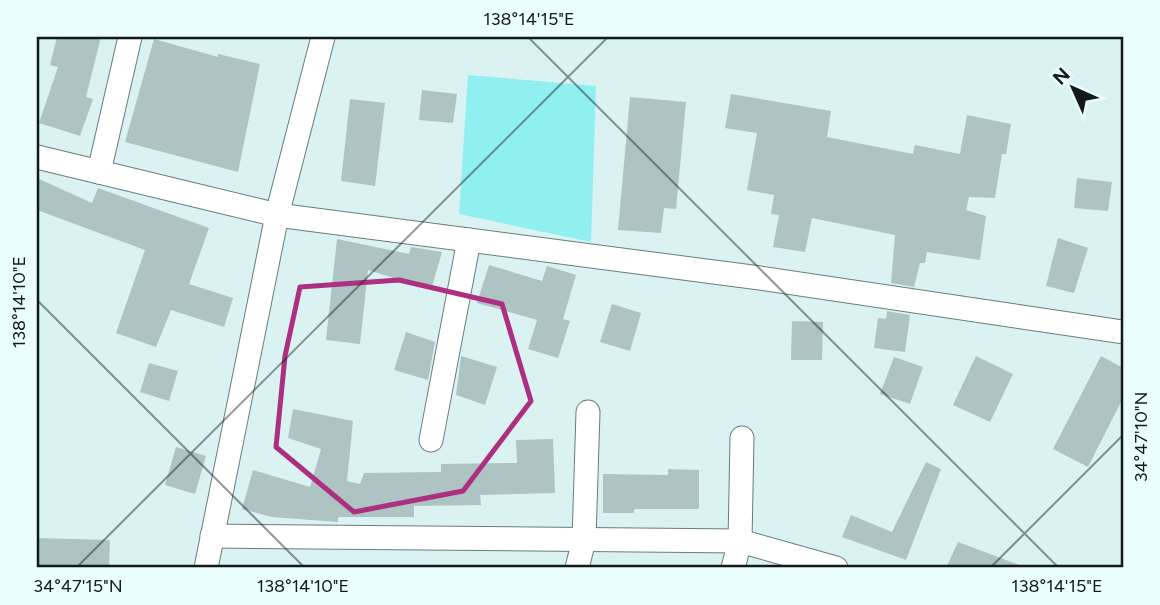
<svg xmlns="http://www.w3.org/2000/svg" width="1160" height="605" font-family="Figtree,sans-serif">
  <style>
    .green { fill: #90f0ef }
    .building { fill: #adc4c3 }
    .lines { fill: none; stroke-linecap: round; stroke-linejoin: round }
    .street-casing { stroke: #677d7c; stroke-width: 25 }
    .street { stroke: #fff; stroke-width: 23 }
    .marked { fill: none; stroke: #ac2f80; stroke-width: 5; stroke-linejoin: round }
    .ticks { fill: none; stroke: #121a1a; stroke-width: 2; stroke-opacity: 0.45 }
    .neatline { fill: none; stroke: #121a1a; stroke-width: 2.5 }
    .ticks-label { font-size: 18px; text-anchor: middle; fill: #121a1a }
  </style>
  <rect width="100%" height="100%" fill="#daf2f2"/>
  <polygon class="green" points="468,75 596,86 591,242 459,214"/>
  <g class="building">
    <polygon points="57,37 101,37 86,97 93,99 80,136 39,123 58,67 50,65"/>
    <polygon points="154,39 218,57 218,54 260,64 238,172 125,142"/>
    <polygon points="422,90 457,94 453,123 419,120"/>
    <polygon points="731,94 831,111 827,137 913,154 915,145 960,154 967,115 1011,124 1006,154 1002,154 995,198 969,197 966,210 986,216 980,260 927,252 925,263 920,263 914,287 891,283 895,235 812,218 805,252 773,247 779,215 771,214 774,195 747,190 757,133 725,128"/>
    <polygon points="630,97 686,102 676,209 664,208 661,233 618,230"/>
    <polygon points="350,99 385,103 375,186 341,181"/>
    <polygon points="37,178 92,203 98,188 209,228 189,284 233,298 224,327 171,310 156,347 116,333 145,250 37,210"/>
    <polygon points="1077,178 1112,182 1108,211 1074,208"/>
    <polygon points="1058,238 1088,248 1074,293 1046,286"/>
    <polygon points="337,239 409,254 411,247 442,252 431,290 368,270 360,344 326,340"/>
    <polygon points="489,265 542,281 547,266 576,275 563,319 570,321 558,358 528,349 537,320 477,303"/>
    <polygon points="612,304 641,313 630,351 600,342"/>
    <polygon points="887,311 910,315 905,352 874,348 878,318 886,319"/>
    <polygon points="792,321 823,322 822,360 791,360"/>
    <polygon points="406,332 435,342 428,380 394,370"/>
    <polygon points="461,356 497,367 485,405 456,395"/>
    <polygon points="976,356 1013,374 990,422 953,405"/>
    <polygon points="1101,356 1123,368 1123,398 1088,467 1053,449"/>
    <polygon points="894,357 923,367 910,404 880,394"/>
    <polygon points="149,363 178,371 169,401 140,392"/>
    <polygon points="293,409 353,421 347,481 360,484 364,473 441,472 441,464 517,463 516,440 553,439 555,493 480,495 481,505 414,506 414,517 338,517 338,522 272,517 242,509 253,470 310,487 321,449 288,438"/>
    <polygon points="176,447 206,456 195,494 165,485"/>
    <polygon points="926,462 941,469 906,560 842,537 851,515 892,532"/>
    <polygon points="668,469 699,470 699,509 634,509 634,513 603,513 603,474 668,475"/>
    <polygon points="37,538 110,540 109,568 37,568"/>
    <polygon points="958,542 1022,566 1022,568 946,568"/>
  </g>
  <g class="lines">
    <g class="street-casing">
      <g id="street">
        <polyline points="37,157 277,215 760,278 1123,332"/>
        <polyline points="99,172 130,37"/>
        <polyline points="431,440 469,240"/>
        <polyline points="212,536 740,541 836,568"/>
        <polyline points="206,568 277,215 323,37"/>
        <polyline points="577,568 584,540 588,412"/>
        <polyline points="733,568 740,541 742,438"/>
      </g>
    </g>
    <use href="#street" class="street"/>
  </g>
  <path class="marked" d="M399 280 502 304 531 401 463 491 354 512 276 447 285 356 300 287Z"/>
  <path class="ticks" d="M528 37 1059 568M37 300 305 568M76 568 608 37M990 568 1123 435"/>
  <rect width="1160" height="605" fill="none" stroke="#ebfefe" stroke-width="77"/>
  <g transform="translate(1073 88) rotate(315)" stroke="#ebfefe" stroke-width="5" paint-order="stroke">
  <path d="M0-5L12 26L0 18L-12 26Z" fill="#121a1a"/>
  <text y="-10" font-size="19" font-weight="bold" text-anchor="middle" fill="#121a1a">N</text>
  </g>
  <rect x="38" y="38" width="1084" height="528" class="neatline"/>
  <g class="ticks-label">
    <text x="529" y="25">138°14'15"E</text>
    <text transform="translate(19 302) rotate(-90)" y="6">138°14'10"E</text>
    <text transform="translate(1141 437) rotate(-90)" y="6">34°47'10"N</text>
    <text x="78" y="592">34°47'15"N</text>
    <text x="303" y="592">138°14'10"E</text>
    <text x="1057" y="592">138°14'15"E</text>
  </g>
</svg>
